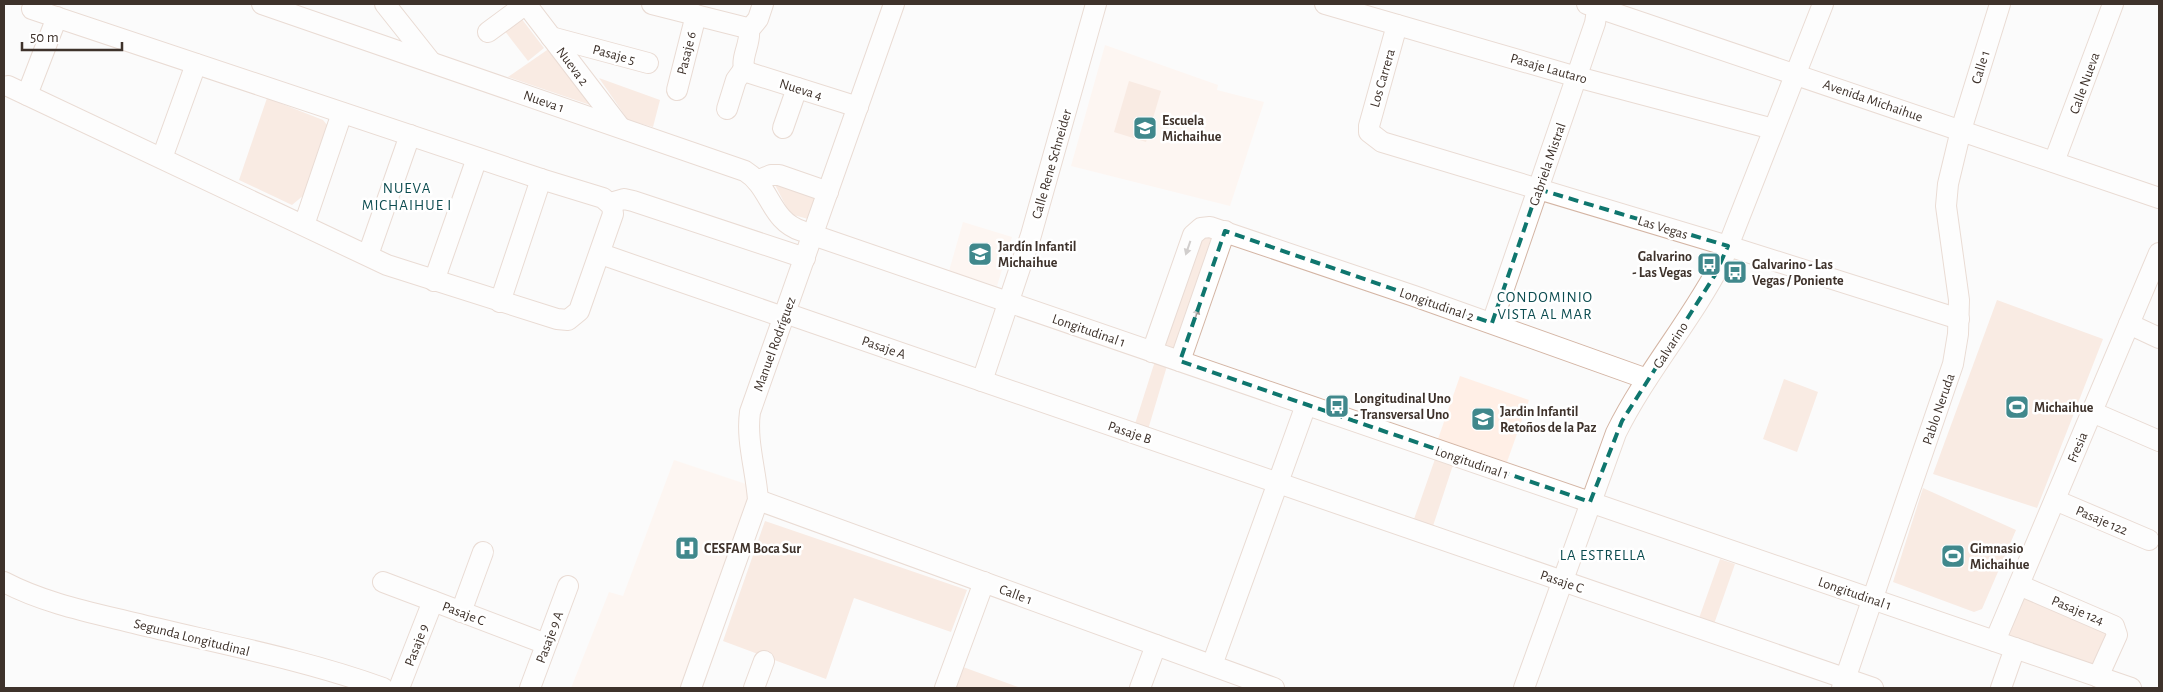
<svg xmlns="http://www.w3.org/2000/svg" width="2163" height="692" font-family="'Alegreya Sans',sans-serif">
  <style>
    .built { fill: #ffefe6 }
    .green { fill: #f6d7c6 }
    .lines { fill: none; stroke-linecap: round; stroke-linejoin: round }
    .minor-casing { stroke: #d4b5a4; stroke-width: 22 }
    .minor { stroke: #fff; stroke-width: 20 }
    .oneway { fill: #9e9895 }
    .marked { fill: none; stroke: #0f766e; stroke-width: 4; stroke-dasharray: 10 6; stroke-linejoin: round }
    .labels { text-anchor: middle; stroke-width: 5; stroke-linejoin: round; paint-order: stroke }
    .street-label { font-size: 14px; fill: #3e322b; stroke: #fff }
    .poi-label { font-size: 14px; font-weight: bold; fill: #3e322b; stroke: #fff; text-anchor: start }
    .neighbourhood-label { font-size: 15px; letter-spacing: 1px; fill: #0c4c50; stroke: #fff }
  </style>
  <rect width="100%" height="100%" fill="#fbfbfb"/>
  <g class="built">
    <polygon points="1105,45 1218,85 1217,90 1264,102 1230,206 1071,166"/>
    <polygon points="963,222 1012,237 997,286 949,271"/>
    <polygon points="1460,376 1529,400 1507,462 1438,439"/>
    <polygon points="674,460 752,486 753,501 680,688 571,688 609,592 623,596"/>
  </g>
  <g class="green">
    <polygon points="521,18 544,48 528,61 504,30"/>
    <polygon points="550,48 593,106 508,77"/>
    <polygon points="599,78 660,100 653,127 628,120"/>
    <polygon points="1129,81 1161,91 1146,142 1114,132"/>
    <polygon points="267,98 323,120 328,126 304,195 292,205 239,180"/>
    <polygon points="774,183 818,192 808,219 790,214"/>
    <polygon points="1202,235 1210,236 1213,244 1177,351 1161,346"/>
    <polygon points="1997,300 2103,339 2037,508 1933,474"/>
    <polygon points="1155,361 1167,366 1147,433 1134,427"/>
    <polygon points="1784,379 1818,392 1797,452 1763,439"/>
    <polygon points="1435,459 1453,465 1432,529 1413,522"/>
    <polygon points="1923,488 2016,530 1982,609 1974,612 1893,582"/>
    <polygon points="765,521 967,590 951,632 854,598 826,679 723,641"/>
    <polygon points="1720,559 1735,564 1713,627 1698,621"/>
    <polygon points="2025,593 2108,630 2093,664 2007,635"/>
    <polygon points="963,667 1018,687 1017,688 955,688"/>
  </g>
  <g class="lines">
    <g class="minor-casing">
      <g id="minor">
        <path d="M262 4 745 171C771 187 770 221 802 231"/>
        <polyline points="385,4 431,62"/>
        <polyline points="526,4 620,127"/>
        <polyline points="652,4 743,27 749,30"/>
        <polyline points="1325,4 1577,77 1773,129"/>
        <polyline points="1587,4 2159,198"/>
        <polyline points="1397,25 1369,126 1369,132 1382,142 1728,246 1959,319"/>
        <polyline points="488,32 526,4"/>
        <polyline points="551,37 648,63"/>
        <polyline points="744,69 750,73 858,107"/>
        <path d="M744 69C741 56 751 43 749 30L758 19 763 4"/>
        <polyline points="8,86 387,265 557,319 568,320 579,311 613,214 612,206 603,198 541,179 32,9"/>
        <polyline points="677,90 696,15"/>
        <polyline points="27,95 57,17"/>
        <polyline points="727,109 736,80 744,69"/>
        <polyline points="783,128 797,88"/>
        <polyline points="162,158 196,64"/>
        <polyline points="2054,162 2113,4"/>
        <polyline points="757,181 771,175 779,175 828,192"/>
        <polyline points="610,203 624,199 633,201 805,258"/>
        <polyline points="304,225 342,113"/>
        <polyline points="813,235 2131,688"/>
        <polyline points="601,254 783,317"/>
        <polyline points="368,255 410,135"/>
        <polyline points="434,281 477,158"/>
        <polyline points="500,302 541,179"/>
        <polyline points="785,313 1873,688"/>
        <polyline points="1492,323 1595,23 1598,4"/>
        <polyline points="2129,324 2159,338"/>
        <polyline points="1152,352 1193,235 1201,228 1210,227 1414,296 1647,379"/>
        <polyline points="1180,361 1225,231"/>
        <polyline points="982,381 1031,235 1096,4"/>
        <polyline points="2092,412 2159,441"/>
        <polyline points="758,500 1274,688"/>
        <polyline points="2055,500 2149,540"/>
        <path d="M4 582C44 603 89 612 134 623 216 643 303 659 383 688"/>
        <polyline points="383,582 546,644"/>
        <polyline points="2019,585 2114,626 2117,635 2098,677"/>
        <polyline points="461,612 483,552"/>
        <polyline points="1995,641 2159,253"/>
        <polyline points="1212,665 1306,405"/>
        <polyline points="399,688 433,601"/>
        <polyline points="530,688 568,586"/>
        <path d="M691 688 758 500C756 470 746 441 750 412L894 4"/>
        <polyline points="754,688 764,661"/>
        <polyline points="945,688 984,582"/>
        <polyline points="1140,688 1156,645"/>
        <path d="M1524 688 1616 433C1646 372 1692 320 1723 259L1823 4"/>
        <polyline points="1842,688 1953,364 1958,334 1959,300 1946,206 1948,184 1961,130 2000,4"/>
        <polyline points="2001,688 2015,648"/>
      </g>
    </g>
    <use href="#minor" class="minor"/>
  </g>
  <defs><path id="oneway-solid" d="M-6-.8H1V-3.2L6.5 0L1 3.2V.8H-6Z" transform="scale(1.25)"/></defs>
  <g class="oneway">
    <use href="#oneway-solid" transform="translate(1188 248) rotate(109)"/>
    <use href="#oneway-solid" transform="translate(1196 315) rotate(-71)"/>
  </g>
  <path d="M0 0H2163V692H0ZM1538 189 1728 246 1715 275 1622 421 1590 502 1180 361 1225 231 1492 323Z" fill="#fbfbfb" fill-opacity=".55" fill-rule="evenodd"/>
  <path class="marked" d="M1538 189 1728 246 1715 275 1622 421 1590 502 1180 361 1225 231 1492 323Z"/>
  <defs>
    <g id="school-square" transform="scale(1.25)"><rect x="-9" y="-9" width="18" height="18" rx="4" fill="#40888c" stroke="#fff"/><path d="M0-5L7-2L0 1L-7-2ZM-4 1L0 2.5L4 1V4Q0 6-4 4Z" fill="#fff"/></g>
    <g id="bus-square" transform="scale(1.25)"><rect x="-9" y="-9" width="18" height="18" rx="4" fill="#40888c" stroke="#fff"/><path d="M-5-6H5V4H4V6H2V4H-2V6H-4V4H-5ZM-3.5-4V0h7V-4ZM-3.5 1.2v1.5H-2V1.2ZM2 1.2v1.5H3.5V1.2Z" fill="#fff"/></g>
    <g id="stadium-square" transform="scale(1.25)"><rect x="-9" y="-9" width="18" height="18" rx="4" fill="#40888c" stroke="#fff"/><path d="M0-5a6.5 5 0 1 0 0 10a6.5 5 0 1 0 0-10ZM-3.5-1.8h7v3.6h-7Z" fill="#fff"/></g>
    <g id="hospital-square" transform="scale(1.25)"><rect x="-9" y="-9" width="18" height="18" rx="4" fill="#40888c" stroke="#fff"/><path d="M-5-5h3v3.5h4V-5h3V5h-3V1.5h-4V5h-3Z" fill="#fff"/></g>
  </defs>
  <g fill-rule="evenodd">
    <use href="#school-square" x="1145" y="128"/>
    <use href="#school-square" x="980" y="254"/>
    <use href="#bus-square" x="1709" y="264"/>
    <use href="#bus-square" x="1735" y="272"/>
    <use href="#bus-square" x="1337" y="406"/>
    <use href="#stadium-square" x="2017" y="407"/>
    <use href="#school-square" x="1483" y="419"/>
    <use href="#hospital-square" x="687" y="548"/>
    <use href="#stadium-square" x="1953" y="556"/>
  </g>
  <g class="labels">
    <g class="street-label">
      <text transform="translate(686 53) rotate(-76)" y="5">Pasaje 6</text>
      <text transform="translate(614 54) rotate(15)" y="5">Pasaje 5</text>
      <text transform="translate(573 66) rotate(53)" y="5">Nueva 2</text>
      <text transform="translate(1980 67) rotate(-73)" y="5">Calle 1</text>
      <text transform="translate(1549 68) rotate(16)" y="5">Pasaje Lautaro</text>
      <text transform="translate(1382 78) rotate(-74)" y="5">Los Carrera</text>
      <text transform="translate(2084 83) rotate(-70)" y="5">Calle Nueva</text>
      <text transform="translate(801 89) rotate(17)" y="5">Nueva 4</text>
      <text transform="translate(1873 100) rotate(19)" y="5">Avenida Michaihue</text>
      <text transform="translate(544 101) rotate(19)" y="5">Nueva 1</text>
      <text transform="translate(1051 164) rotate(-74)" y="5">Calle Rene Schneider</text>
      <text transform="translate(1547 164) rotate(-71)" y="5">Gabriela Mistral</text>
      <text transform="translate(1663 227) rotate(17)" y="5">Las Vegas</text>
      <text transform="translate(1437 304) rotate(19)" y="5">Longitudinal 2</text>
      <text transform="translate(1089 330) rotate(19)" y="5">Longitudinal 1</text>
      <text transform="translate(774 344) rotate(-70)" y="5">Manuel Rodríguez</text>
      <text transform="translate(1670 345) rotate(-57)" y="5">Galvarino</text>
      <text transform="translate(884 347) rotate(19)" y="5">Pasaje A</text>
      <text transform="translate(1938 409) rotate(-71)" y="5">Pablo Neruda</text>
      <text transform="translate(1130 432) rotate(19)" y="5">Pasaje B</text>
      <text transform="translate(2077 447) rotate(-67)" y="5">Fresia</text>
      <text transform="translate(1472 462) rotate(19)" y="5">Longitudinal 1</text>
      <text transform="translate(2102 520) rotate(23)" y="5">Pasaje 122</text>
      <text transform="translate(1562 581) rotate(19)" y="5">Pasaje C</text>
      <text transform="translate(1855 593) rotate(19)" y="5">Longitudinal 1</text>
      <text transform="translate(1016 594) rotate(20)" y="5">Calle 1</text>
      <text transform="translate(2078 610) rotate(23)" y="5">Pasaje 124</text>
      <text transform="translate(464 613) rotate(21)" y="5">Pasaje C</text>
      <text transform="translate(192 637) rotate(14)" y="5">Segunda Longitudinal</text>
      <text transform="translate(549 637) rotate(-69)" y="5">Pasaje 9 A</text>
      <text transform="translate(416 645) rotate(-69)" y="5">Pasaje 9</text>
    </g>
    <g class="poi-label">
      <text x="1162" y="125">Escuela<tspan x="1162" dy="16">Michaihue</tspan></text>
      <text x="998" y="251">Jardín Infantil<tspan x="998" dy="16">Michaihue</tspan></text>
      <text x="1692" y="261" text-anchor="end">Galvarino<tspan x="1692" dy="16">- Las Vegas</tspan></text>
      <text x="1752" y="269">Galvarino - Las<tspan x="1752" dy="16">Vegas / Poniente</tspan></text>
      <text x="1354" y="403">Longitudinal Uno<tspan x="1354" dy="16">- Transversal Uno</tspan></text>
      <text x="2034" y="412">Michaihue</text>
      <text x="1500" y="416">Jardin Infantil<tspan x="1500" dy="16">Retoños de la Paz</tspan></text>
      <text x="704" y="553">CESFAM Boca Sur</text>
      <text x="1970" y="553">Gimnasio<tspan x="1970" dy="16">Michaihue</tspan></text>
    </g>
    <g class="neighbourhood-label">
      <text x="407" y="193">NUEVA<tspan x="407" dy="17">MICHAIHUE I</tspan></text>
      <text x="1545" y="302">CONDOMINIO<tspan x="1545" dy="17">VISTA AL MAR</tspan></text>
      <text x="1603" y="560">LA ESTRELLA</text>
    </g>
  </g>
  <rect width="2163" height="692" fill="none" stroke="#3e322b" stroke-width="10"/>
  <path d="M22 42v8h100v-8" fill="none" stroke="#3e322b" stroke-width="2.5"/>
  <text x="30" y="42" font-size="15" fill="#3e322b" stroke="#ffffff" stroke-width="4" paint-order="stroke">50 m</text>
</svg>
